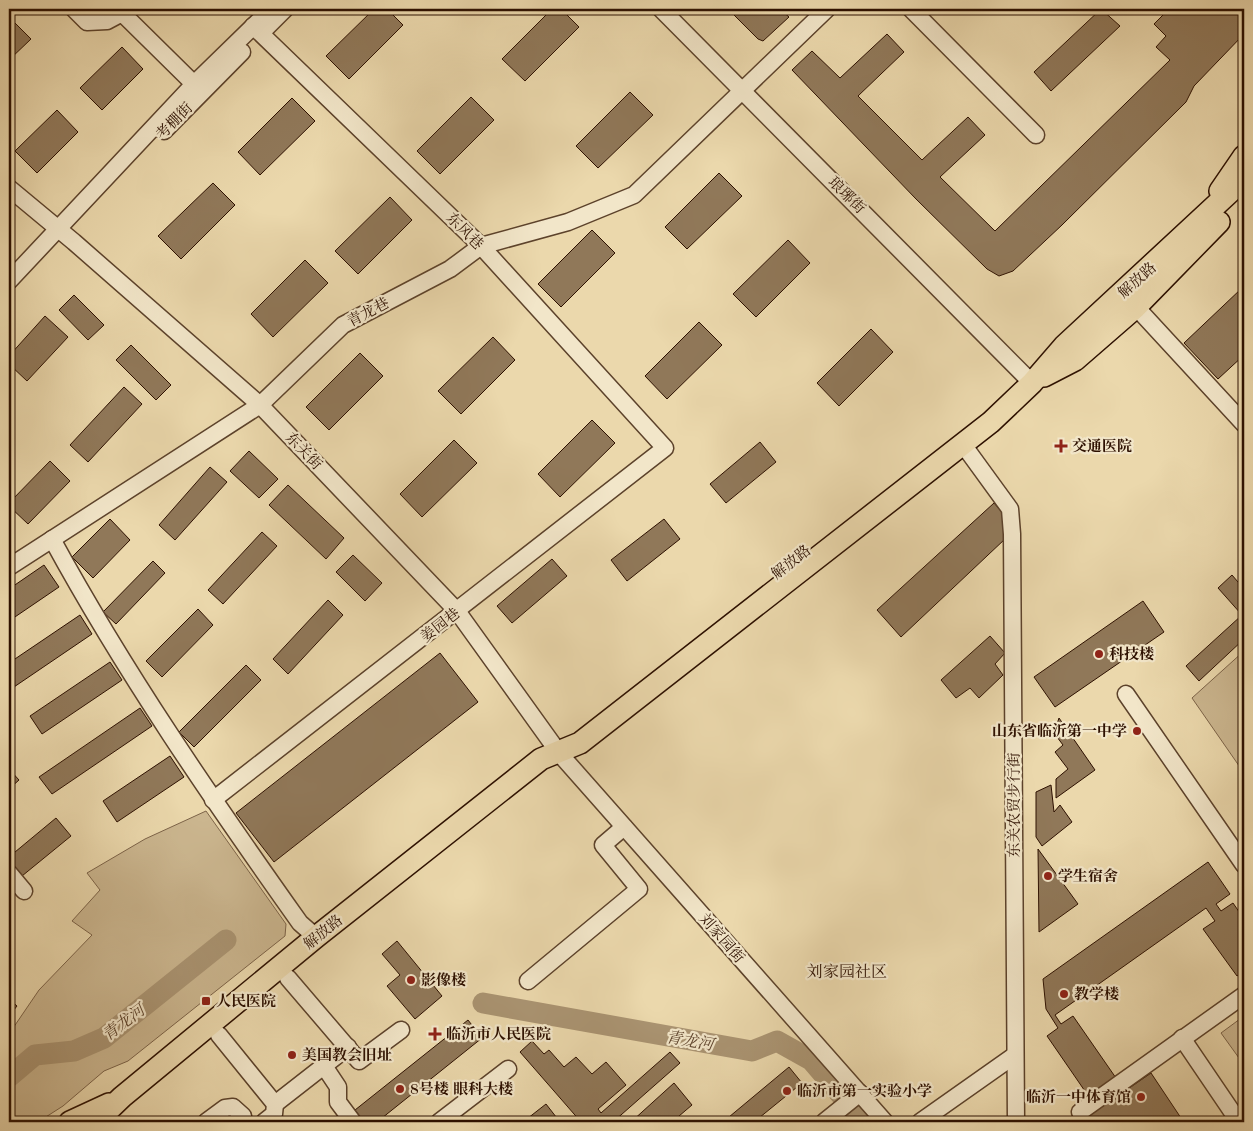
<svg xmlns="http://www.w3.org/2000/svg" width="1253" height="1131" font-family="'Old Standard TT','Noto Serif SC',serif">
  <style>
    .green { fill: #cbb68f; stroke: #7c6348 }
    .lines { fill: none; stroke-linecap: round; stroke-linejoin: round }
    .river { stroke: #aa9472; stroke-width: 21 }
    .building { fill: #907859; stroke: #2d1000 }
    .minor-casing { stroke: #5c422b; stroke-width: 19 }
    .major-casing { stroke: #2d1000; stroke-width: 24 }
    .minor { stroke: #f2e6c9; stroke-width: 16 }
    .major { stroke: #ebd8ac; stroke-width: 21 }
    .poi-dot { fill: #8f2418; stroke: #f2e6c9; stroke-width: 2 }
    .labels { text-anchor: middle; stroke-width: 4.5; stroke-linejoin: round; paint-order: stroke }
    .street-label { font-size: 15px; fill: #2d1000; stroke: #f2e6c9 }
    .poi-label { font-size: 15px; font-weight: bold; fill: #2d1000; stroke: #f2e6c9; text-anchor: start }
    .neighbourhood-label { font-size: 16px; fill: #2d1000; stroke: #f2e6c9 }
    .water-label { font-size: 16px; font-style: italic; fill: #5f452e; stroke: #f2e6c9 }
  </style>
  <rect width="100%" height="100%" fill="#ebd8ac"/>
  <filter id="stains"><feTurbulence type="fractalNoise" baseFrequency=".004" numOctaves="4"/><feColorMatrix values="0 0 0 0 .2 0 0 0 0 .09 0 0 0 0 .02 0 0 0 .5 -.17"/></filter>
  <radialGradient id="worn" r=".72"><stop offset=".6" stop-color="#630" stop-opacity="0"/><stop offset="1" stop-color="#630" stop-opacity=".3"/></radialGradient>
  <g class="green">
    <polygon points="1244,651 1244,773 1192,698"/>
    <polygon points="206,811 286,924 285,936 128,1061 104,1071 63,1106 38,1122 9,1122 9,1034 39,990 92,935 72,921 100,890 87,873 145,839"/>
    <polygon points="1244,1016 1244,1065 1221,1033"/>
  </g>
  <g class="lines">
    <g class="river">
      <polyline points="483,1003 752,1051 777,1041 811,1060 864,1122"/>
      <polyline points="9,1077 35,1055 74,1051 104,1038 226,940"/>
    </g>
  </g>
  <g class="building">
    <polygon points="374,9 387,9 403,25 349,79 326,56"/>
    <polygon points="552,9 561,9 579,27 525,81 502,59"/>
    <polygon points="728,9 780,9 789,17 763,41 758,39"/>
    <polygon points="1101,9 1120,26 1051,91 1034,72"/>
    <polygon points="1169,9 1244,9 1244,34 1194,86 1186,102 1062,225 1013,271 999,276 987,269 916,199 792,70 812,51 840,78 887,34 904,52 858,96 922,160 968,117 985,135 940,177 995,231 1170,60 1156,47 1166,36 1154,24"/>
    <polygon points="12,20 31,39 9,60 9,23"/>
    <polygon points="122,47 143,69 102,110 80,88"/>
    <polygon points="630,92 653,115 598,168 576,146"/>
    <polygon points="471,97 494,120 440,174 417,151"/>
    <polygon points="292,98 315,121 260,175 238,152"/>
    <polygon points="57,110 78,132 37,173 15,151"/>
    <polygon points="719,173 742,196 687,249 665,227"/>
    <polygon points="213,183 235,205 181,259 158,236"/>
    <polygon points="390,197 412,220 358,274 335,251"/>
    <polygon points="592,230 615,253 561,307 538,284"/>
    <polygon points="788,240 810,263 756,317 733,294"/>
    <polygon points="305,260 328,283 273,337 251,314"/>
    <polygon points="1242,288 1244,290 1244,355 1218,379 1184,343"/>
    <polygon points="74,295 104,325 88,340 59,310"/>
    <polygon points="45,316 68,337 27,381 9,364 9,356"/>
    <polygon points="699,322 722,345 667,399 645,376"/>
    <polygon points="871,329 893,352 839,406 817,383"/>
    <polygon points="493,337 515,360 461,414 438,391"/>
    <polygon points="131,345 171,385 156,400 116,360"/>
    <polygon points="360,353 383,376 329,430 306,407"/>
    <polygon points="124,387 142,404 88,462 70,445"/>
    <polygon points="592,420 615,443 560,497 538,474"/>
    <polygon points="454,440 477,463 422,517 400,494"/>
    <polygon points="760,442 776,462 726,503 710,484"/>
    <polygon points="249,451 278,479 259,498 230,471"/>
    <polygon points="50,461 70,481 28,524 9,506 9,503"/>
    <polygon points="210,467 227,482 175,540 159,525"/>
    <polygon points="288,485 344,538 326,559 269,505"/>
    <polygon points="994,503 1002,512 1005,539 901,637 877,610"/>
    <polygon points="110,519 130,540 93,578 72,557"/>
    <polygon points="664,519 680,539 627,581 611,560"/>
    <polygon points="262,532 277,546 223,604 208,590"/>
    <polygon points="353,555 382,583 365,601 336,572"/>
    <polygon points="552,559 567,576 512,623 497,606"/>
    <polygon points="153,561 165,573 116,624 103,612"/>
    <polygon points="44,565 59,587 9,621 9,589"/>
    <polygon points="1232,575 1244,589 1244,639 1199,681 1186,666 1242,615 1218,588"/>
    <polygon points="328,600 343,615 288,674 273,659"/>
    <polygon points="1143,601 1164,632 1055,707 1034,677"/>
    <polygon points="198,609 213,625 162,677 146,661"/>
    <polygon points="80,615 92,634 11,689 9,663"/>
    <polygon points="990,636 1005,653 995,664 1003,675 979,698 970,688 956,698 941,680"/>
    <polygon points="440,653 478,702 274,862 236,813"/>
    <polygon points="110,662 122,680 42,734 30,716"/>
    <polygon points="246,665 261,680 194,747 179,732"/>
    <polygon points="140,708 152,726 52,794 39,777"/>
    <polygon points="1059,718 1095,770 1056,798 1056,779 1068,769 1055,752 1063,745 1054,733"/>
    <polygon points="170,756 184,777 117,822 103,801"/>
    <polygon points="9,769 19,780 9,789"/>
    <polygon points="1051,785 1054,812 1060,805 1072,822 1042,846 1036,837 1036,792"/>
    <polygon points="56,818 71,836 22,876 9,860 9,857"/>
    <polygon points="1038,849 1078,904 1039,932"/>
    <polygon points="1208,862 1230,894 1216,904 1221,911 1233,903 1244,919 1244,971 1237,976 1203,929 1215,921 1206,908 1055,1015 1061,1024 1073,1016 1116,1078 1089,1097 1047,1036 1058,1028 1046,1009 1043,979"/>
    <polygon points="397,941 442,996 415,1019 387,986 400,975 382,954"/>
    <polygon points="9,999 17,1006 9,1016"/>
    <polygon points="468,1020 482,1038 377,1122 364,1122 355,1110"/>
    <polygon points="532,1041 544,1054 549,1050 564,1067 576,1057 592,1074 606,1062 626,1085 598,1109 601,1113 670,1052 680,1063 613,1122 581,1122 520,1052"/>
    <polygon points="789,1067 802,1083 754,1122 723,1122"/>
    <polygon points="1151,1073 1183,1121 1080,1122"/>
    <polygon points="674,1083 692,1105 672,1122 631,1122"/>
    <polygon points="546,1104 560,1122 523,1122"/>
  </g>
  <g class="lines">
    <g class="minor-casing">
      <g id="minor">
        <polyline points="74,9 87,22 107,21 122,13 194,84"/>
        <polyline points="661,9 1032,383"/>
        <polyline points="911,9 1036,135"/>
        <polyline points="266,28 285,9"/>
        <polyline points="164,131 242,52"/>
        <polyline points="9,188 74,242 260,405 457,611 559,753 885,1122"/>
        <polyline points="9,281 194,84 271,9"/>
        <polyline points="1136,307 1244,424"/>
        <polyline points="962,443 1010,509 1012,534 1016,1122"/>
        <path d="M52 539C125 673 212 799 300 923L316 937"/>
        <polyline points="9,567 260,405 343,325 450,269 481,246 568,222 634,195 827,9"/>
        <polyline points="1126,694 1244,865"/>
        <polyline points="213,800 665,448 481,246 253,26"/>
        <polyline points="9,873 24,891"/>
        <polyline points="288,978 359,1061 401,1030"/>
        <polyline points="528,981 639,889 603,845 624,827"/>
        <polyline points="219,1035 275,1104 274,1114 264,1122"/>
        <polyline points="1182,1038 1239,1122"/>
        <polyline points="324,1066 338,1087 338,1102 353,1122"/>
        <polyline points="275,1104 348,1047"/>
        <polyline points="1080,1112 1244,995"/>
        <polyline points="206,1122 225,1108 233,1107 243,1116"/>
        <polyline points="439,1122 508,1069"/>
        <polyline points="824,1122 860,1093"/>
        <polyline points="920,1122 1015,1055"/>
      </g>
    </g>
    <g class="major-casing">
      <g id="major">
        <polyline points="1220,191 1244,156"/>
        <polyline points="1044,376 1075,360 1136,307 1219,222"/>
        <polyline points="70,1122 109,1104"/>
        <polyline points="96,1122 122,1097 316,937 541,759 580,743 991,422 1032,383 1064,346 1244,179"/>
      </g>
    </g>
    <use href="#minor" class="minor"/>
    <use href="#major" class="major"/>
  </g>
  <g class="poi-dot">
    <path d="M1058.5 438.5h5v5h5v5h-5v5h-5v-5h-5v-5h5z"/>
    <circle cx="1099" cy="654" r="5"/>
    <circle cx="1137" cy="731" r="5"/>
    <circle cx="1048" cy="876" r="5"/>
    <circle cx="411" cy="980" r="5"/>
    <circle cx="1064" cy="994" r="5"/>
    <rect x="201" y="996" width="10" height="10" rx="2.5"/>
    <path d="M432.5 1026.5h5v5h5v5h-5v5h-5v-5h-5v-5h5z"/>
    <circle cx="292" cy="1055" r="5"/>
    <circle cx="400" cy="1089" r="5"/>
    <circle cx="787" cy="1091" r="5"/>
    <circle cx="1141" cy="1097" r="5"/>
  </g>
  <g class="labels">
    <g class="street-label">
      <text transform="translate(174 121) rotate(-45)" y="5">考棚街</text>
      <text transform="translate(847 195) rotate(45)" y="5">琅琊街</text>
      <text transform="translate(465 231) rotate(45)" y="5">东风巷</text>
      <text transform="translate(1137 280) rotate(-42)" y="5">解放路</text>
      <text transform="translate(368 312) rotate(-28)" y="5">青龙巷</text>
      <text transform="translate(304 451) rotate(46)" y="5">东关街</text>
      <text transform="translate(791 562) rotate(-38)" y="5">解放路</text>
      <text transform="translate(440 625) rotate(-38)" y="5">姜园巷</text>
      <text transform="translate(1014 805) rotate(-90)" y="5">东关农贸步行街</text>
      <text transform="translate(323 932) rotate(-39)" y="5">解放路</text>
      <text transform="translate(722 938) rotate(49)" y="5">刘家园街</text>
    </g>
    <g class="poi-label">
      <text x="1072" y="451">交通医院</text>
      <text x="1109" y="659">科技楼</text>
      <text x="1127" y="736" text-anchor="end">山东省临沂第一中学</text>
      <text x="1058" y="881">学生宿舍</text>
      <text x="421" y="985">影像楼</text>
      <text x="1074" y="999">教学楼</text>
      <text x="216" y="1006">人民医院</text>
      <text x="446" y="1039">临沂市人民医院</text>
      <text x="302" y="1060">美国教会旧址</text>
      <text x="410" y="1094">8号楼 眼科大楼</text>
      <text x="797" y="1096">临沂市第一实验小学</text>
      <text x="1131" y="1102" text-anchor="end">临沂一中体育馆</text>
    </g>
    <g class="neighbourhood-label">
      <text x="847" y="977">刘家园社区</text>
    </g>
    <g class="water-label">
      <text transform="translate(123 1022) rotate(-37)" y="6">青龙河</text>
      <text transform="translate(690 1040) rotate(10)" y="6">青龙河</text>
    </g>
  </g>
  <rect width="1253" height="1131" fill="none" stroke="#ebd8ac" stroke-width="30"/>
  <rect x="10" y="10" width="1233" height="1111" fill="none" stroke="#2d1000" stroke-width="2.5"/>
  <rect x="15" y="15" width="1223" height="1101" fill="none" stroke="#2d1000"/>
  <rect width="100%" height="100%" filter="url(#stains)"/>
  <rect width="100%" height="100%" fill="url(#worn)"/>
</svg>
